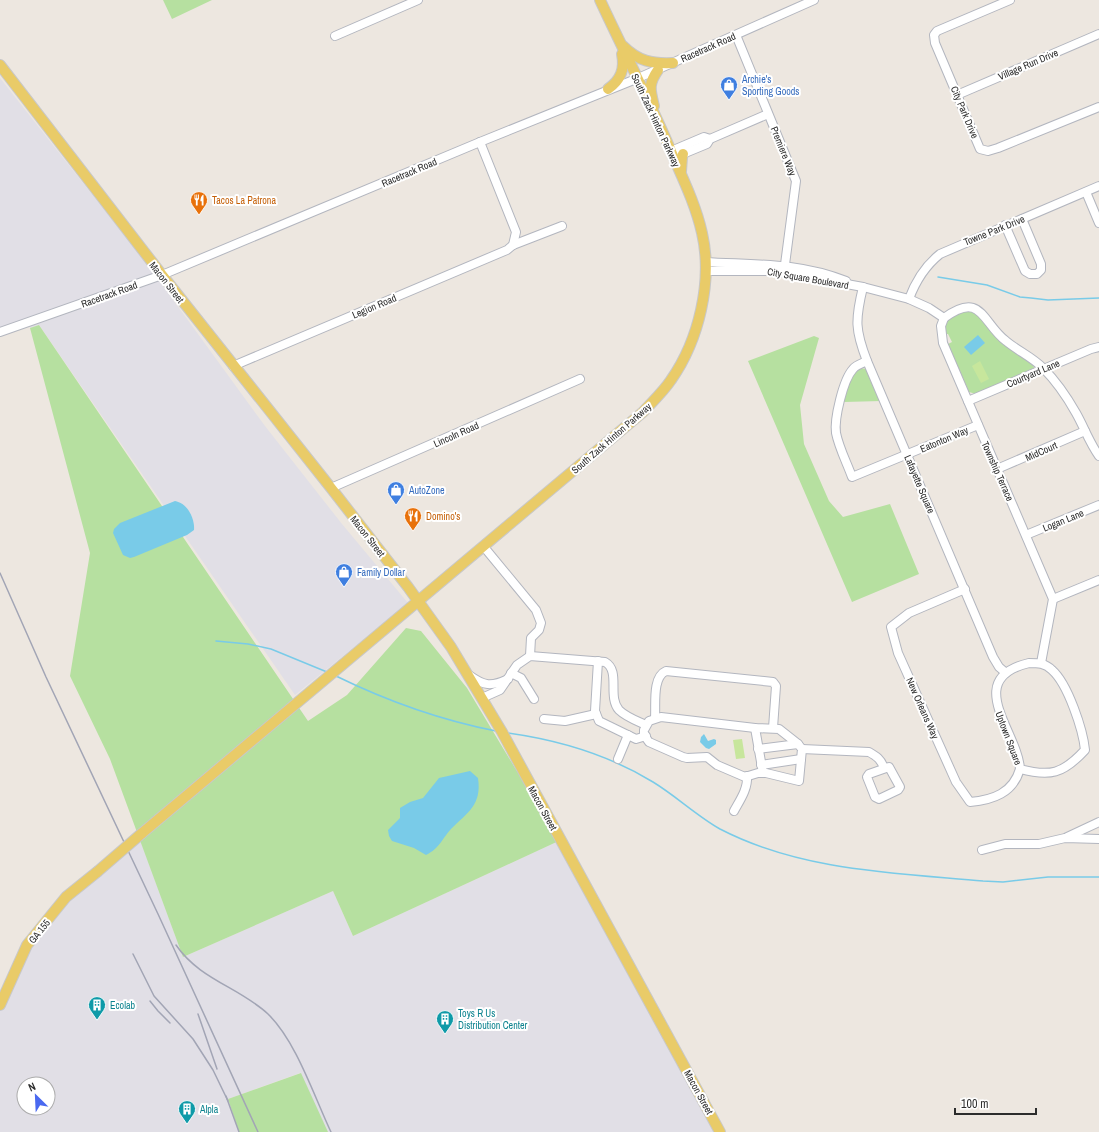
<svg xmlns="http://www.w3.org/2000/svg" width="1099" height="1132" font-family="'Archivo Narrow',sans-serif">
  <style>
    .industrial { fill: #e1dfe6; fill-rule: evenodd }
    .green { fill: #b6e0a0 }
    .pitch { fill: #c7e69c }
    .water { fill: #79cbe8 }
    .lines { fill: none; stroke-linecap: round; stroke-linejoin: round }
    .stream { stroke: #79cbe8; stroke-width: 1.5 }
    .minor-casing { stroke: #b3b6bf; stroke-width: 10 }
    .major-casing { stroke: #c8c8c8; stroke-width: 12 }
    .minor { stroke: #fff; stroke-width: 8 }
    .major { stroke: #e9cb68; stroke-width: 10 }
    .rail { stroke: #a2a5b5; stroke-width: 1.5 }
    .major-bridge-casing { stroke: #c8c8c8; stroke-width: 12; stroke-linecap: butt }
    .major-bridge { stroke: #e9cb68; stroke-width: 10 }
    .labels { text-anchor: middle; stroke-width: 4; stroke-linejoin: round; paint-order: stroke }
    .street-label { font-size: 10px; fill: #2c2c2c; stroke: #fff }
    .shop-label { font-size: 10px; fill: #366cbe; stroke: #fff; text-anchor: start }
    .food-label { font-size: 10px; fill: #c56008; stroke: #fff; text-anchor: start }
    .culture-label { font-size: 10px; fill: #0d838f; stroke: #fff; text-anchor: start }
  </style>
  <rect width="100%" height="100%" fill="#ede7e0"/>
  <g class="industrial">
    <polygon points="0,78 147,264 265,426 342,524 408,603 295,695 39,325 30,328 27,319 0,328"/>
    <path d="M138 834 183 957 333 891 353 936 563 839 720 1132H328L300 1073 228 1099 239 1132H0V1010L22 949 70 891ZM24 1084H48V1108H24Z"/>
  </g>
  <g class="green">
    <polygon points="163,0 212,0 172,19"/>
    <path d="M967 309 978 313 1033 363 1034 368 976 394 969 392 948 344 952 342 948 334H945C945 316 952 315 967 309Z"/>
    <polygon points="39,325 308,721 347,695 406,628 421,631 467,688 515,768 563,839 353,936 333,891 183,957 110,759 70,676 90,553 30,328"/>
    <polygon points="814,336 819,338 800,405 804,444 829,501 843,517 890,504 919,574 852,602 748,361"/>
    <polygon points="859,368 867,369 881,401 844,402 851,376"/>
    <polygon points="301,1073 328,1132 239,1132 228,1099"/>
  </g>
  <g class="pitch">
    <polygon points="980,361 989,379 981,383 972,366"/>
    <polygon points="742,739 745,758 736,759 733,740"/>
  </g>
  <g class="water">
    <polygon points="978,335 985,343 971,355 964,347"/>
    <path d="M175 501C187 503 195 518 194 530L187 535 134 557 130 558 123 555 113 533 114 529 120 523Z"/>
    <polygon points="704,734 708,741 714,739 716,740 716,744 709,749 706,748 700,742 701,737"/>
    <path d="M470 771 478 778C482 805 468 812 451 829 441 840 440 848 426 855L414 848 392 841 389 836 388 830 400 818V808L410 802 423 798 439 778Z"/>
  </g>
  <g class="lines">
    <g class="stream">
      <polyline points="938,277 987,285 1020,297 1031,298 1048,300 1099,298"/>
      <polyline points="216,641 248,644 271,649 327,672"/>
      <path d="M336 676C387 701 440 720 496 731"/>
      <path d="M508 733C558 740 609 755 653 782 676 796 697 816 720 829 801 871 894 873 983 881L1003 882 1048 877H1099"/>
    </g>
    <g class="minor-casing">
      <g id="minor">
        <polyline points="1010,0 937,31 934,35 935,43 980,149 988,151 998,148 1099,107"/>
        <polyline points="736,35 796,181 784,272"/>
        <polyline points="335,36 418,0"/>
        <polyline points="957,95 1099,34"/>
        <polyline points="480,142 516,232 513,245"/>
        <polyline points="671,151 704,137 710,139"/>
        <polyline points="678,156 707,144 710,139 768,114"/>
        <polyline points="1086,192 1099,223"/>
        <polyline points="1005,225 1025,271 1030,274 1037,274 1041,270 1041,264 1022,219"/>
        <path d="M705 262C755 265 797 262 846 281"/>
        <polyline points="706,271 775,271 863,287 909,299 929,308 944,318 941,326 943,343 1053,599 1041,663"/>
        <path d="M863 287C855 320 855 330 867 361L993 657 999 667 1006 673"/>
        <path d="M909 299C916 280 925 266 940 254L1099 186"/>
        <path d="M944 318C982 290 982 323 1006 341 1018 351 1032 357 1043 368 1055 380 1067 397 1076 413 1084 427 1089 442 1099 456"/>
        <polyline points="0,332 162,275 480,142 636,79 814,0"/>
        <path d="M867 361C863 363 856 365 853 369 843 380 834 419 836 433 839 448 847 463 852 477L978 425"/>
        <polyline points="233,366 507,250 513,245 562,226"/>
        <polyline points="968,401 1091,349 1099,347"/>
        <polyline points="997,469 1085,431"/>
        <polyline points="331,488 580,379"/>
        <polyline points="1026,535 1099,505"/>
        <polyline points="484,547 536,610 541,623 539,630 531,638 530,656"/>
        <path d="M965 589 909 613 891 627 898 653 956 782 970 802C993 800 1013 793 1020 769"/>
        <polyline points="1053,599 1099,580"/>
        <polyline points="598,661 595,711 599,721 636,739 646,736"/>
        <path d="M1029 663C1038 663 1045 663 1052 670 1068 684 1083 730 1085 750 1063 774 1050 777 1020 769 1018 732 962 679 1029 663Z"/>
        <polyline points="511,673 521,678 534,699"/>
        <path d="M469 675C484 686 491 687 508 679"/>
        <path d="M482 698 500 690 517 665 530 656 605 662C621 671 607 696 619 710 626 717 637 721 646 725"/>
        <polygon points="661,717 755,728 779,729 798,744 802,749 799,781 766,773 758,773 745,777 717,765 707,757 687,758 683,757 649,742 644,735 644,730 649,721"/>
        <path d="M655 718C656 704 652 677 666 671L773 682 776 686 773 728"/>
        <polyline points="544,719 565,721 596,714"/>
        <polyline points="755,728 763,773"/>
        <polyline points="758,749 798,744"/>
        <path d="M802 749 869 752C876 756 881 759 884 768"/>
        <polyline points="618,759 628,735"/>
        <polyline points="761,765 801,759"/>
        <polygon points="889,767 900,787 898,790 879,799 875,797 867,777 869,774"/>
        <path d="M734 811C740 800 748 789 747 776"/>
        <polyline points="1067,837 1099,822"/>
        <polyline points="982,850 1005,844 1039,844 1065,838 1099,839"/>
      </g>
    </g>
    <g class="major-casing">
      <g id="major">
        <path d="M623 46C638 61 652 64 673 63"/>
        <polyline points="0,65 162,275 331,488 408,587 451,647 502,732 720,1132"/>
        <path d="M608 89C621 80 625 69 622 54"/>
        <path d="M654 106C650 90 648 84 658 70"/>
        <polyline points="681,171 682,157 683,154"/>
        <path d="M141 834 643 412C652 402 663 392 671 380 699 340 713 281 702 233 696 206 684 181 673 156 651 103 624 52 600 0"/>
        <polyline points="0,1005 27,945 66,897 97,872"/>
      </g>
    </g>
    <use href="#minor" class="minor"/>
    <use href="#major" class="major"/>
    <g class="rail">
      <polyline points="0,573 46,677 158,914 258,1132"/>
      <path d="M176 945C200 980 239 987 268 1014 296 1041 314 1096 331 1132"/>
      <polyline points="133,954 154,996 193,1039 213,1070 228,1101"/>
      <polyline points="150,1001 158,1011 170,1023"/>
      <polyline points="198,1014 217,1069"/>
      <polyline points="226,1096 239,1132"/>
    </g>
    <g class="major-bridge-casing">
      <polyline id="major-bridge" points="97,872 141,834"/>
    </g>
    <use href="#major-bridge" class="major-bridge"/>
  </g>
  <defs>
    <g id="shop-pin" transform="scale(0.9)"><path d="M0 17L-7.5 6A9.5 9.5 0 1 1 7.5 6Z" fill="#3f7fe0" stroke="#fff"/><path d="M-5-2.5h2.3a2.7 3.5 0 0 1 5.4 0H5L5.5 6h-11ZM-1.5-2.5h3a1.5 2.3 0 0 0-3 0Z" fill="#fff"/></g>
    <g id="restaurant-pin" transform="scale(0.9)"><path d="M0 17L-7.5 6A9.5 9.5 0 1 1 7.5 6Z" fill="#e8710a" stroke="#fff"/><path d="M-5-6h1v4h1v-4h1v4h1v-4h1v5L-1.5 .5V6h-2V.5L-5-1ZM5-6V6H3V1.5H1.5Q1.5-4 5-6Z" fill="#fff"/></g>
    <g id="building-pin" transform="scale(0.9)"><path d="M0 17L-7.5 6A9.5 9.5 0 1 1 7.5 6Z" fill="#0f9aa8" stroke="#fff"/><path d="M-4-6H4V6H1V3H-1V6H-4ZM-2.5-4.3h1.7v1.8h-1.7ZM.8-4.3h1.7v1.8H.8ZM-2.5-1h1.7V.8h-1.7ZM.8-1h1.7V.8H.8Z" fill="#fff"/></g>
  </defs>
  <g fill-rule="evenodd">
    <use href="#shop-pin" x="729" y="85"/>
    <use href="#restaurant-pin" x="199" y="200"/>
    <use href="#shop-pin" x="396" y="490"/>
    <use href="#restaurant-pin" x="413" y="516"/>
    <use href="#shop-pin" x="344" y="572"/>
    <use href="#building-pin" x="97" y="1005"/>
    <use href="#building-pin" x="445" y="1019"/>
    <use href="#building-pin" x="187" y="1109"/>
  </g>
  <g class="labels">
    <g class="street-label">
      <text transform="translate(708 47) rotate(-24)" y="4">Racetrack Road</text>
      <text transform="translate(1028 64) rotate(-23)" y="4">Village Run Drive</text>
      <text transform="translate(965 112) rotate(67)" y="4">City Park Drive</text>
      <text transform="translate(656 120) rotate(65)" y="4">South Zack Hinton Parkway</text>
      <text transform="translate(784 151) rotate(68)" y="4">Premiere Way</text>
      <text transform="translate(409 172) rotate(-23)" y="4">Racetrack Road</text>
      <text transform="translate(994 230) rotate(-22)" y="4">Towne Park Drive</text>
      <text transform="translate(808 278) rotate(10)" y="4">City Square Boulevard</text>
      <text transform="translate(167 282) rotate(52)" y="4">Macon Street</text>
      <text transform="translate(109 294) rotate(-20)" y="4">Racetrack Road</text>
      <text transform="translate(374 306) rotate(-23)" y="4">Legion Road</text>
      <text transform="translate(1033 373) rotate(-23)" y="4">Courtyard Lane</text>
      <text transform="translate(456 434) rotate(-24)" y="4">Lincoln Road</text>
      <text transform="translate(611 438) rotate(-41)" y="4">South Zack Hinton Parkway</text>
      <text transform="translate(944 439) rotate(-23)" y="4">Eatonton Way</text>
      <text transform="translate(1041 451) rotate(-24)" y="4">MidCourt</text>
      <text transform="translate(998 471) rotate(66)" y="4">Township Terrace</text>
      <text transform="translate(920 484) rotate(67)" y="4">Lafayette Square</text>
      <text transform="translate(1063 520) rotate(-22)" y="4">Logan Lane</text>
      <text transform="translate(368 536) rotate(52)" y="4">Macon Street</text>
      <text transform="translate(923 708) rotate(66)" y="4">New Orleans Way</text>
      <text transform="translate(1009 738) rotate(69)" y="4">Uptown Square</text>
      <text transform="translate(543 808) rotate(61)" y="4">Macon Street</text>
      <text transform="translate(39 931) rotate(-51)" y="4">GA 155</text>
      <text transform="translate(699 1092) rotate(61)" y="4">Macon Street</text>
    </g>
    <g class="shop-label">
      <text x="742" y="83">Archie's<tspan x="742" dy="12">Sporting Goods</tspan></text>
      <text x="409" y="494">AutoZone</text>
      <text x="357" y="576">Family Dollar</text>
    </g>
    <g class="food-label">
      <text x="212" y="204">Tacos La Patrona</text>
      <text x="426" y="520">Domino's</text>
    </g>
    <g class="culture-label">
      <text x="110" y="1009">Ecolab</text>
      <text x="458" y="1017">Toys R Us<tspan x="458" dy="12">Distribution Center</tspan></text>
      <text x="200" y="1113">Alpla</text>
    </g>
  </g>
  <g transform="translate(36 1096) rotate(336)"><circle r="19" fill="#ffffff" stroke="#ababab"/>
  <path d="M0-3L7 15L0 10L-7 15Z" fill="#4a69f0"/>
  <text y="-6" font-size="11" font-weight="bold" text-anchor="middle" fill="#2c2c2c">N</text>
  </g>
  <path d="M955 1108v6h81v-6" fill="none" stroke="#2c2c2c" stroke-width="2"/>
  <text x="961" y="1108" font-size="12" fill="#2c2c2c" stroke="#ffffff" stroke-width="3" paint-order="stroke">100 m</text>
</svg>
